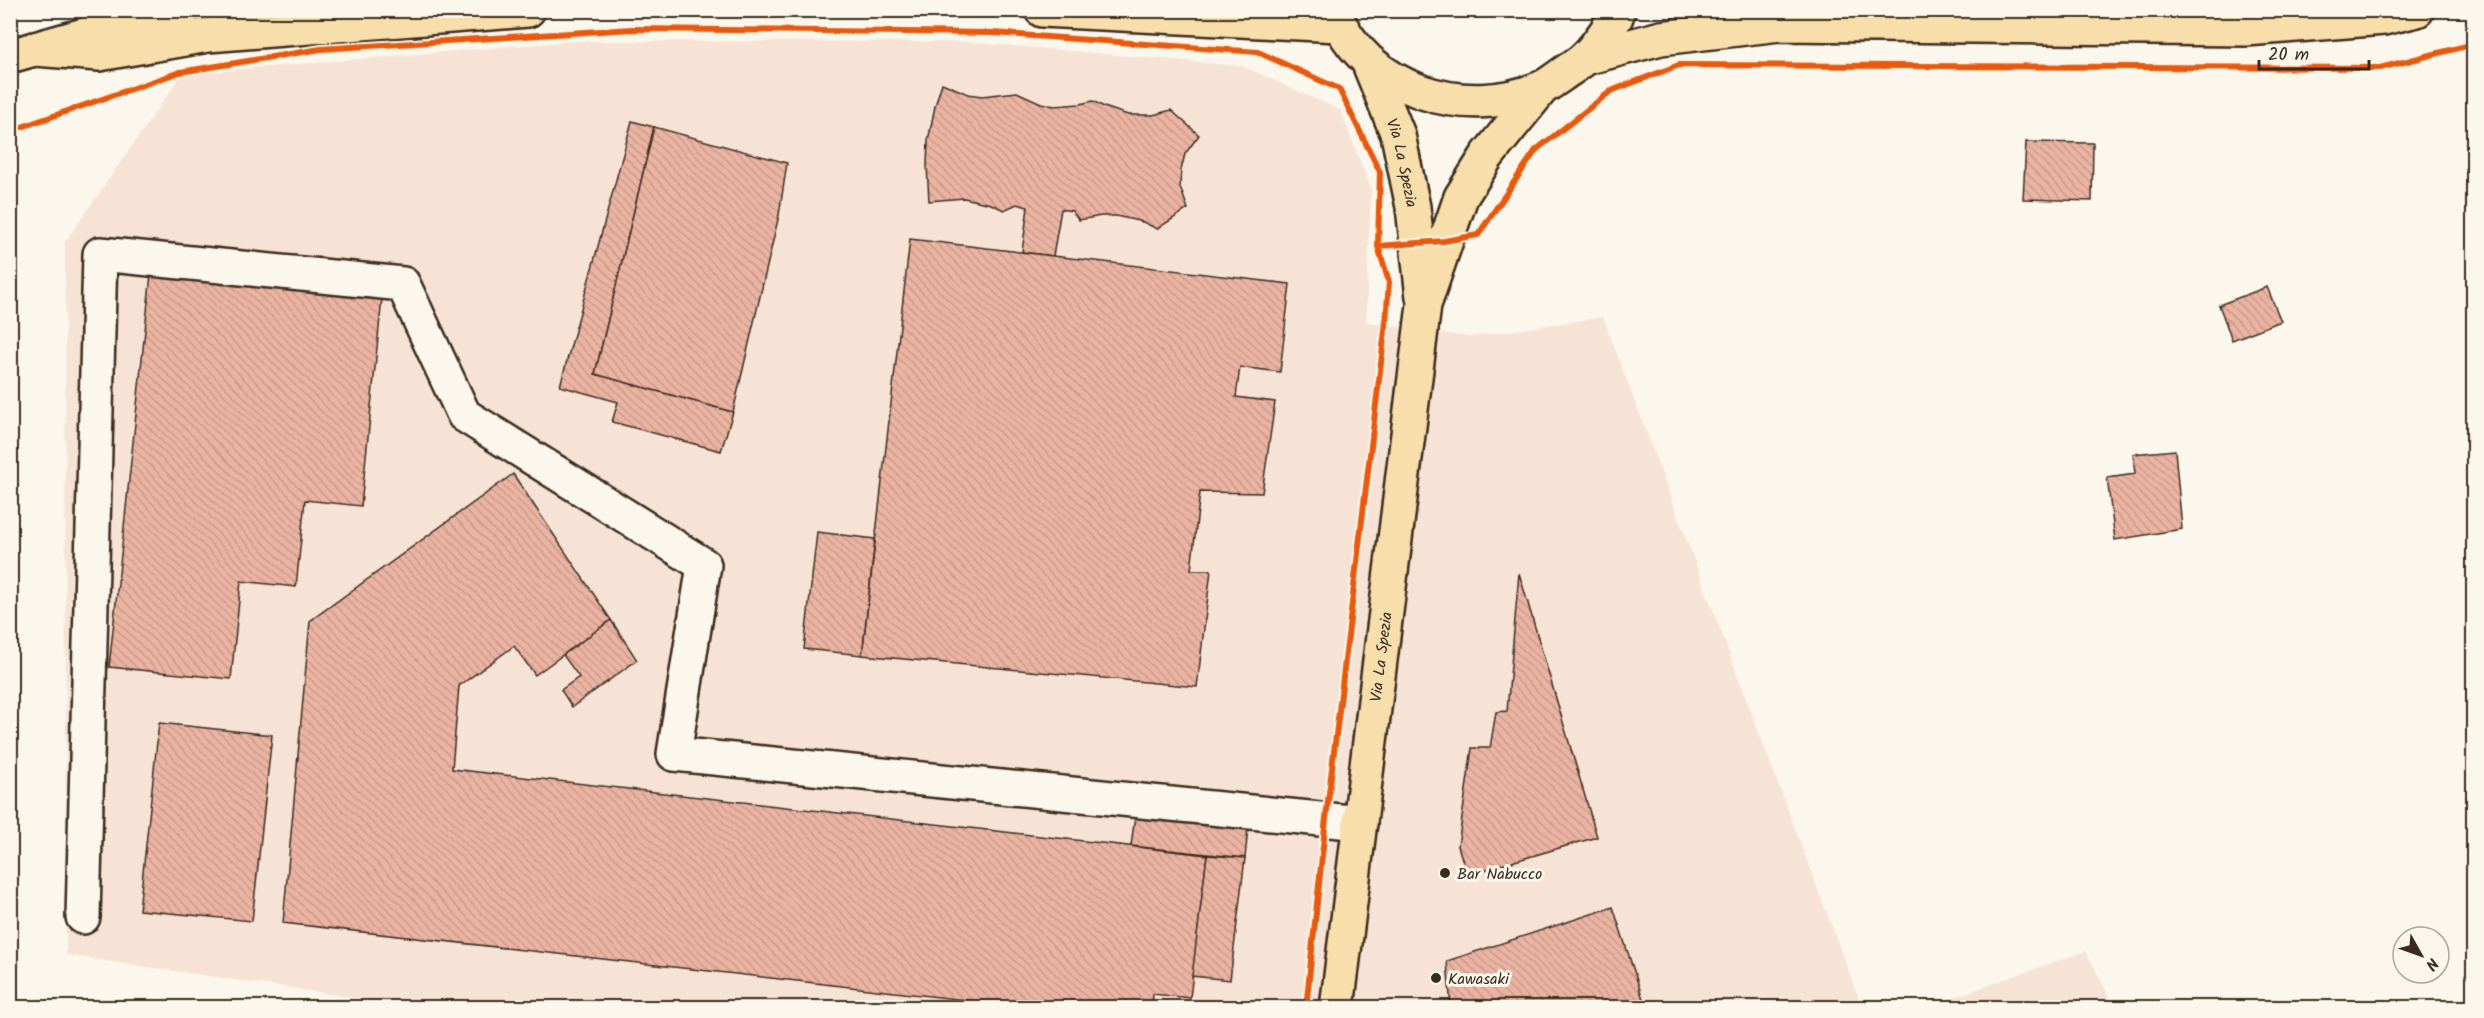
<svg xmlns="http://www.w3.org/2000/svg" width="2484" height="1018" font-family="Kalam,sans-serif">
  <style>
    .built { fill: #f6e3d6 }
    .building { fill: url(#building-back-hatch); stroke: #3b2a1e; stroke-width: 1.5 }
    .lines { fill: none; stroke-linecap: round; stroke-linejoin: round }
    .minor-casing { stroke: #3b2a1e; stroke-width: 38 }
    .major-casing { stroke: #3b2a1e; stroke-width: 38 }
    .highway-casing { stroke: #3b2a1e; stroke-width: 38 }
    .minor { stroke: #fbf7ec; stroke-width: 33 }
    .major { stroke: #f8deab; stroke-width: 33 }
    .highway { stroke: #f8deab; stroke-width: 33 }
    .cycleway-casing { stroke: #fbf7ec; stroke-width: 10 }
    .cycleway { stroke: #e8590c; stroke-width: 6 }
    .poi-dot { fill: #3b2a1e; stroke: #fbf7ec; stroke-width: 2 }
    .labels { text-anchor: middle; stroke-width: 6; stroke-linejoin: round; paint-order: stroke }
    .street-label { font-size: 16px; fill: #3b2a1e; stroke: #fbf7ec }
    .poi-label { font-size: 16px; fill: #3b2a1e; stroke: #fbf7ec; text-anchor: start }
  </style>
  <defs>
    <pattern id="building-back-hatch" width="6" height="6" patternUnits="userSpaceOnUse" patternTransform="scale(1.5)"><rect width="6" height="6" fill="#ebb3a2"/><path d="M-1 5l2 2M0 0l6 6M5-1l2 2" fill="none" stroke="#ca9a8b"/></pattern>
  </defs>
  <rect width="100%" height="100%" fill="#fbf7ec"/>
  <filter id="ink" filterUnits="userSpaceOnUse"><feTurbulence type="fractalNoise" baseFrequency=".0167" numOctaves="2"/><feDisplacementMap in="SourceGraphic" scale="12" xChannelSelector="R" yChannelSelector="G"/><feConvolveMatrix kernelMatrix="1 2 1 2 8 2 1 2 1" color-interpolation-filters="sRGB"/></filter>
  <g filter="url(#ink)">
    <g class="built">
      <polygon points="575,41 969,42 1242,66 1340,110 1371,189 1366,322 1469,337 1603,317 1862,1007 424,1008 66,955 65,242 182,74"/>
      <polygon points="2086,951 2114,1007 1926,1007"/>
    </g>
    <g class="building">
      <polygon points="942,83 968,94 982,96 1017,92 1041,103 1054,106 1080,104 1093,101 1104,107 1128,115 1153,115 1171,110 1199,135 1185,154 1181,170 1180,187 1188,209 1157,229 1143,222 1116,216 1101,216 1079,220 1072,211 1061,209 1053,256 1022,252 1028,207 1017,204 1004,210 991,204 964,198 929,201 927,165 928,141 935,106"/>
      <polygon points="632,121 654,127 595,374 733,412 721,451 612,422 618,402 560,386"/>
      <polygon points="654,127 787,163 779,215 733,412 595,374"/>
      <polygon points="2026,142 2093,143 2092,201 2023,199"/>
      <polygon points="910,239 1290,284 1280,372 1240,367 1236,397 1275,402 1262,493 1200,492 1191,570 1211,570 1197,687 862,655"/>
      <polygon points="151,274 382,298 361,506 305,500 296,587 241,581 231,679 109,667"/>
      <polygon points="2267,287 2281,321 2232,340 2219,305"/>
      <polygon points="2175,450 2182,529 2115,540 2107,478 2135,474 2133,454"/>
      <polygon points="513,474 611,620 535,675 514,646 459,686 452,769 1207,855 1190,998 1153,994 1152,1008 1037,1008 283,923 310,621"/>
      <polygon points="817,532 875,539 862,655 804,649"/>
      <polygon points="1519,573 1597,837 1467,875 1458,846 1472,748 1490,748 1496,712 1507,711"/>
      <polygon points="611,620 637,660 572,707 561,690 579,677 563,655"/>
      <polygon points="159,723 272,735 252,921 139,910"/>
      <polygon points="1135,816 1248,828 1245,858 1131,846"/>
      <polygon points="1207,855 1245,858 1230,980 1192,976"/>
      <polygon points="1613,907 1646,1008 1451,1008 1447,961"/>
    </g>
    <g class="lines">
      <g class="minor-casing">
        <polyline id="minor" points="83,917 100,254 403,284 464,415 704,565 674,754 1360,823"/>
      </g>
      <g class="major-casing">
        <g id="major">
          <path d="M1333 10C1366 91 1464 120 1541 88 1548 85 1554 80 1560 76 1568 70 1579 64 1586 57 1598 45 1607 30 1616 17L1618 10"/>
          <path id="s1" d="M1368 61 1398 135 1413 207 1423 297"/>
          <path id="s2" d="M1337 1008 1424 305 1461 197 1487 156 1542 88"/>
        </g>
      </g>
      <g class="highway-casing">
        <g id="highway">
          <polyline points="1042,10 1339,25"/>
          <polyline points="35,49 99,54 208,35 528,10"/>
          <polyline points="10,56 112,27 183,10"/>
          <polyline points="1585,58 1661,38 1780,24 2246,29 2384,18 2417,10"/>
        </g>
      </g>
      <use href="#minor" class="minor"/>
      <use href="#major" class="major"/>
      <use href="#highway" class="highway"/>
      <g class="cycleway-casing">
        <g id="cycleway">
          <polyline points="10,131 180,72 321,49 632,29 993,33 1258,52 1339,89 1380,172 1378,246"/>
          <polyline points="1306,1008 1326,818 1386,322 1389,282 1378,246 1444,241 1478,235 1536,150 1611,91 1679,65 2380,68 2474,44"/>
        </g>
      </g>
      <use href="#cycleway" class="cycleway"/>
    </g>
  </g>
  <g class="poi-dot">
    <circle cx="1445" cy="873" r="6"/>
    <circle cx="1436" cy="978" r="6"/>
  </g>
  <g class="labels">
    <g class="street-label">
      <text dy="6" stroke="none"><textPath href="#s1" startOffset="108">Via La Spezia</textPath></text>
      <text dy="6" stroke="none"><textPath href="#s2" startOffset="354">Via La Spezia</textPath></text>
    </g>
    <g class="poi-label">
      <text x="1457" y="879">Bar Nabucco</text>
      <text x="1448" y="984">Kawasaki</text>
    </g>
  </g>
  <rect width="2484" height="1018" fill="none" stroke="#fbf7ec" stroke-width="36"/>
  <rect x="18" y="18" width="2448" height="982" fill="none" stroke="#3b2a1e" stroke-width="2" filter="url(#ink)"/>
  <g transform="translate(2421 955) rotate(130)"><circle r="28" fill="#fbf7ec" stroke="#aea59a" stroke-width="1.5"/>
  <path d="M0-4.5L10 22L0 15L-10 22Z" fill="#3b2a1e"/>
  <text y="-9" font-size="16" font-weight="bold" text-anchor="middle" fill="#3b2a1e">N</text>
  </g>
  <path d="M2259 60v9h110v-9" fill="none" stroke="#3b2a1e" stroke-width="3"/>
  <text x="2268" y="60" font-size="18" fill="#3b2a1e" stroke="#fbf7ec" stroke-width="4.5" paint-order="stroke">20 m</text>
</svg>
